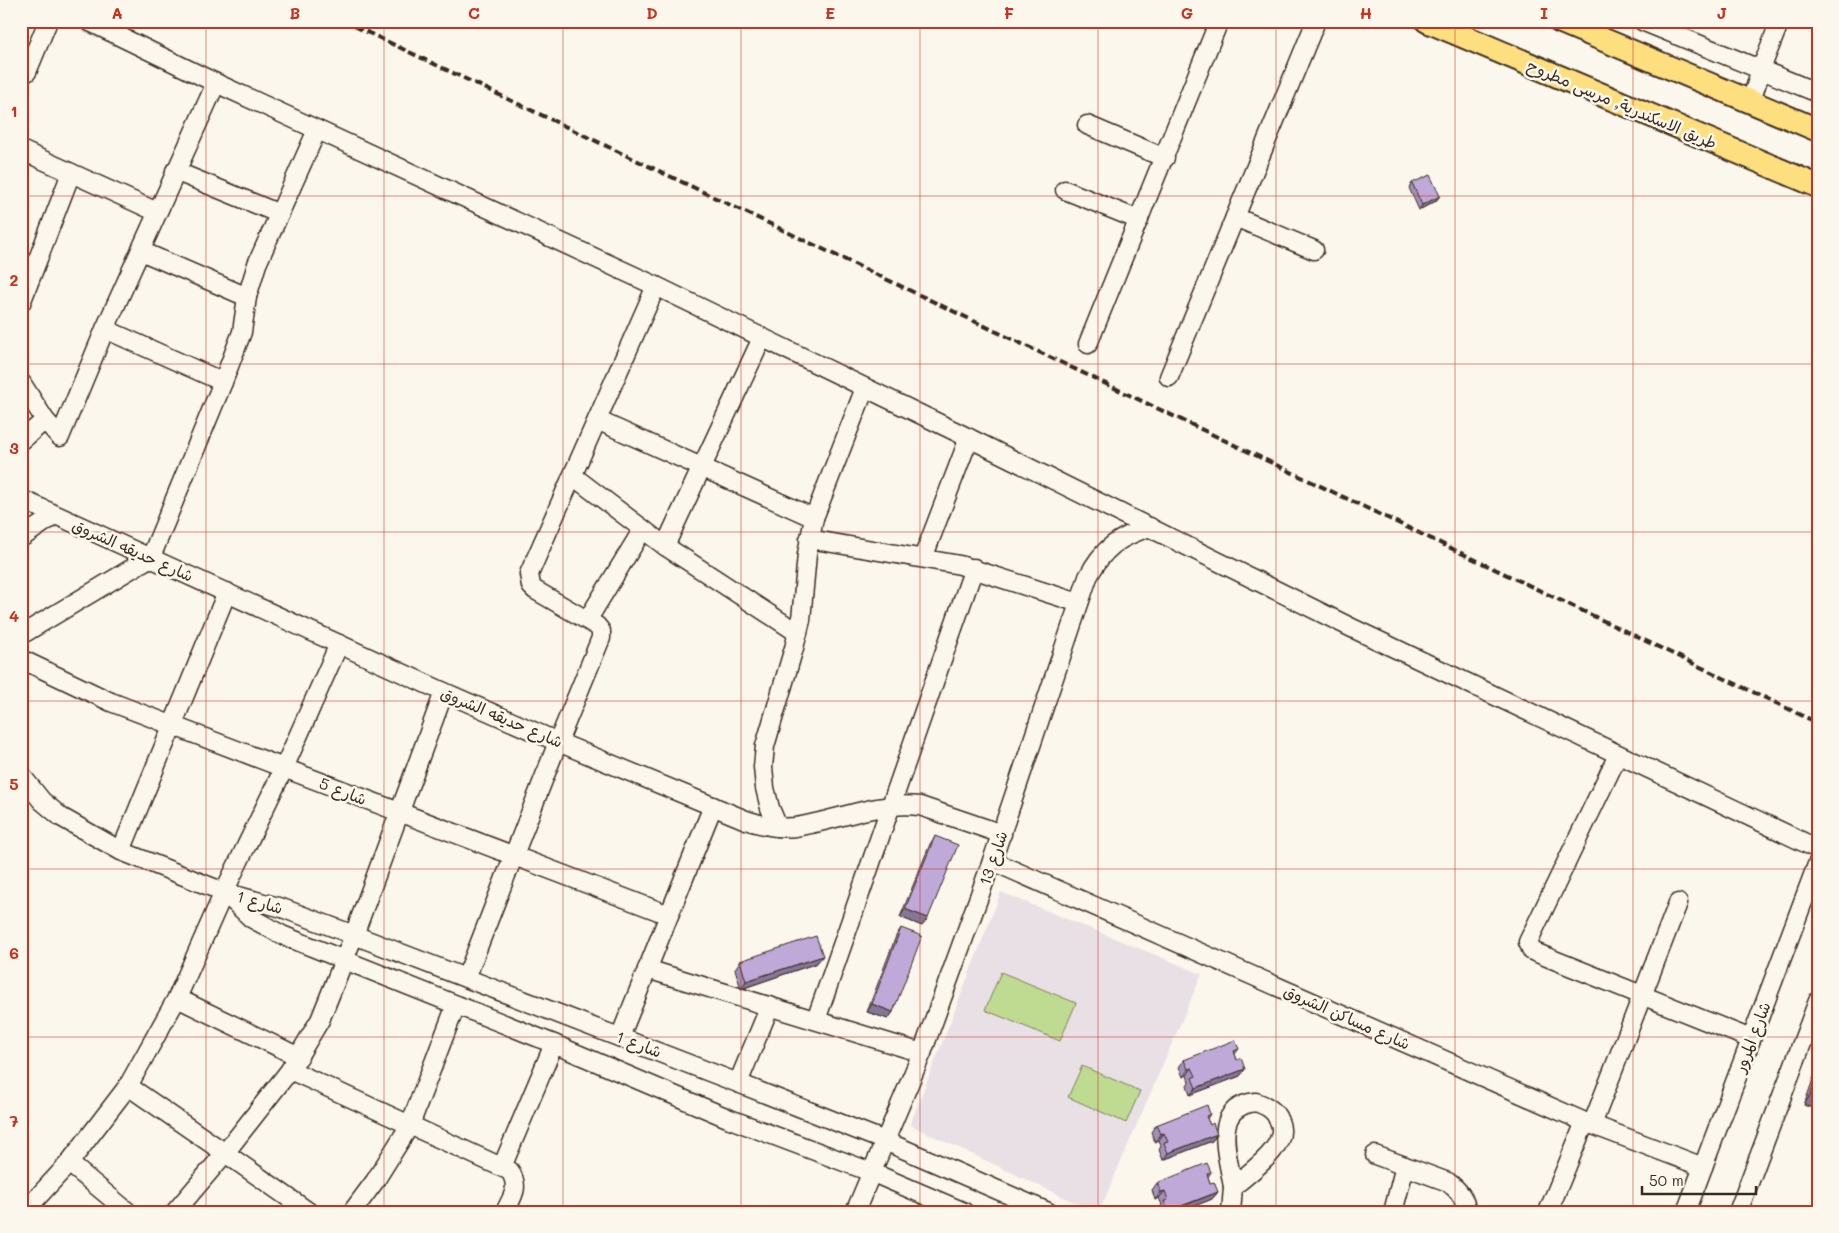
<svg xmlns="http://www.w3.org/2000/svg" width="1839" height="1233" font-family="Mali,'Playpen Sans Arabic',sans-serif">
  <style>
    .built { fill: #e9e0e6 }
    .green { fill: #bfda91; stroke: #7d8258 }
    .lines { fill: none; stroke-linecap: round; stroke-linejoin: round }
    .minor-casing { stroke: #3b2a1e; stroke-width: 21 }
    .major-casing { stroke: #3b2a1e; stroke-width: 26 }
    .minor { stroke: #fbf7ec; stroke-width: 18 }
    .major { stroke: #fedf80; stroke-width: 22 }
    .rail { stroke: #3b2a1e; stroke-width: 4; stroke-dasharray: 8 4; stroke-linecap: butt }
    .wall { fill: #a491ba; stroke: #3b2a1e }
    .shaded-wall { fill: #867697; stroke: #3b2a1e }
    .building { fill: #bfa9d8; stroke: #3b2a1e }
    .grid { fill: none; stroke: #c8321e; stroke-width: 1; stroke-opacity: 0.55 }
    .labels { text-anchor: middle; stroke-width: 5; stroke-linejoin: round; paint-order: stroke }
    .street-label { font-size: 16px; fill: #3b2a1e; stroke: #fbf7ec }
    .neatline { fill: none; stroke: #c8321e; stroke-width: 2 }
    .grid-label { font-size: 16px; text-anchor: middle; font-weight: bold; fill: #c8321e }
  </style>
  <rect width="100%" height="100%" fill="#fbf7ec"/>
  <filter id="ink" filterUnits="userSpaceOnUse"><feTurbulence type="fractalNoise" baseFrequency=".02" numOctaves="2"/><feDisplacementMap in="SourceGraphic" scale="10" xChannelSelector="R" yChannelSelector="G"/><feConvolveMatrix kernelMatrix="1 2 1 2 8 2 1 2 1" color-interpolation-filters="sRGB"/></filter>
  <g filter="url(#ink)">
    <polygon class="built" points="1001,892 1202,974 1099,1212 1095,1212 910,1125"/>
    <g class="green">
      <polygon points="1001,972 1076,1003 1060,1041 985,1010"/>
      <polygon points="1082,1066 1140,1091 1126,1123 1068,1097"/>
    </g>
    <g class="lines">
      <g class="minor-casing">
        <g id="minor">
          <polyline points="88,21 216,83 656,286 969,438 1352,628 1818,849"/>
          <polyline points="1642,21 1818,93"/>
          <polyline points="27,72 48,21"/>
          <polyline points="1751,102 1761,69 1780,21"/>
          <polyline points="1087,125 1165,158"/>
          <polyline points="21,150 157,212"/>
          <polyline points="175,171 280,214"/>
          <polyline points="1065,190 1139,220"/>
          <polyline points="1235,217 1314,250"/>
          <polyline points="141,251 247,297"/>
          <polyline points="21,303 71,173"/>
          <polyline points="105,329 223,382"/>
          <polyline points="1088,344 1219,21"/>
          <polyline points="1169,377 1316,21"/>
          <polyline points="21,382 45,420 60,437 105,329 216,83"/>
          <polyline points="597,420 814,518"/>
          <polyline points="21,441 45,420"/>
          <polyline points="573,476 665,546 798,633"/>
          <path d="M21 499 444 692 558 742 746 820C761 825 778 829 795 827 837 821 876 801 920 806L1002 834"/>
          <polyline points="21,538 55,515"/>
          <polyline points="809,539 960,565 1079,603"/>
          <polyline points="665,546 762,338"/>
          <polyline points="923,558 969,438"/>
          <polyline points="588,619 643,529"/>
          <polyline points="21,635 151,557 223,382 242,332 247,297 257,264 317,130"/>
          <polyline points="21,659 111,702 669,915"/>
          <polyline points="1618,755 1528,942 1532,951 1751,1039"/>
          <polyline points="21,775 42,801 61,817 121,851 224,892 282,908 354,935 738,1083 885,1141 1048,1212"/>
          <polyline points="778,827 770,808 765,788 763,767 765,746 794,648 801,620 807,554 814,518 865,388"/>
          <polyline points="121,851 227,592"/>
          <polyline points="992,861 1585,1122 1703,1167"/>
          <polyline points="226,894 251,918 282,935 554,1044 730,1119 871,1172 964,1212"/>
          <polyline points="647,969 922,1053"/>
          <polyline points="466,978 558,742 601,638 601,631 597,626 535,590 531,586 529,574 656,286"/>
          <polyline points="177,998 299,1057"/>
          <polyline points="816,1020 974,568"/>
          <polyline points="620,1037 713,806"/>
          <path d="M290 1070 510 1171C520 1188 513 1195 505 1212"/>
          <polyline points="738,1083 770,1006"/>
          <polyline points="128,1086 225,1153 175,1212"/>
          <path d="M1256 1102C1267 1106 1275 1110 1279 1121 1291 1146 1249 1172 1233 1187 1228 1155 1210 1107 1256 1102Z"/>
          <polyline points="1592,1125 1678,903"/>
          <path d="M1375 1155 1448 1182C1458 1190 1466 1198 1466 1212"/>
          <polyline points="69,1163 128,1212"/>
          <polyline points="502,1167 554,1044"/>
          <polyline points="24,1212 69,1163 128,1086 177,998 224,892 284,768 339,644"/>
          <polyline points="309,1212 225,1153 290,1070 320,1020 354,935 444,692"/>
          <polyline points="352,1212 375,1181 410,1125 456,1005"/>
          <path d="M855 1212 922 1053 992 861 1088 577C1103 548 1119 537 1150 527"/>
          <polyline points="1231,1212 1233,1187"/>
          <polyline points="1393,1212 1405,1166"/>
          <polyline points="1548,1212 1585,1122"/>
          <polyline points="1686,1212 1818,862"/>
          <polyline points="1738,1212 1818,1001"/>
        </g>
      </g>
      <g class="major-casing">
        <g id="major">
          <polyline points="1427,21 1818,186"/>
          <polyline points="1559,21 1818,130"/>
        </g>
      </g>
      <use href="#minor" class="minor"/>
      <use href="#major" class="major"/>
      <polyline class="rail" points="344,21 1818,723"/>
    </g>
    <g class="wall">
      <polygon points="1412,183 1436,201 1419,210 1409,188"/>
      <polygon points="935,836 928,918 922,926 900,917 930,844"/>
      <polygon points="901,928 893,1012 888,1019 867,1012 896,936"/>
      <polygon points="740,961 817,963 741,989 735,969"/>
      <polygon points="1239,1049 1235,1054 1237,1060 1245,1069 1240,1076 1190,1095 1187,1085 1189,1082 1187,1075 1183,1077 1179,1067 1184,1060"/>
      <polygon points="1818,1065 1818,1110 1804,1105"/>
      <polygon points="1210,1114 1207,1119 1210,1125 1217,1134 1212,1141 1163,1160 1159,1150 1161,1146 1159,1140 1155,1142 1151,1132 1156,1125"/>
      <polygon points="1211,1172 1208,1177 1210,1183 1218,1192 1212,1199 1180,1212 1161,1212 1159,1208 1162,1205 1159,1198 1155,1200 1152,1190 1157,1183"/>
    </g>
    <g class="shaded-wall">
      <polygon points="1440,196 1436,201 1419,210 1422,205"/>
      <polygon points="905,909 928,918 922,926 900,917"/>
      <polygon points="823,956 817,963 741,989 746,981"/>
      <polygon points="872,1004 893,1012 888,1019 867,1012"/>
      <polygon points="1192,1068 1187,1075 1183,1077 1188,1069"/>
      <polygon points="1245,1069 1240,1076 1190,1095 1196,1088"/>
      <polygon points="1810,1095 1818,1098 1818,1110 1804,1105"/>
      <polygon points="1164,1133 1159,1140 1155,1142 1160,1134"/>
      <polygon points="1217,1134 1212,1141 1163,1160 1168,1153"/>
      <polygon points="1165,1191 1159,1198 1155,1200 1161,1192"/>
      <polygon points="1218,1192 1212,1199 1180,1212 1168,1212"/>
    </g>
    <g class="building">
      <polygon points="1430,175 1440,196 1422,205 1412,183"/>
      <polygon points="935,836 958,845 928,918 905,909"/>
      <polygon points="901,928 922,936 893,1012 872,1004"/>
      <polygon points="816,936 823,956 746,981 740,961"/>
      <polygon points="1235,1040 1239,1049 1234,1051 1237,1060 1241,1058 1245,1069 1196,1088 1192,1078 1196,1076 1192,1068 1188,1069 1184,1060"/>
      <polygon points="1818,1075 1818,1098 1810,1095"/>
      <polygon points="1207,1105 1210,1114 1206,1116 1210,1125 1213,1123 1217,1134 1168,1153 1164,1143 1168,1142 1164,1133 1160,1134 1156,1125"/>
      <polygon points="1207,1163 1211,1172 1207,1174 1210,1183 1214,1182 1218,1192 1168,1211 1164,1201 1168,1200 1165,1191 1161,1192 1157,1183"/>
    </g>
  </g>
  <path class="grid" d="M206 21V1212M384 21V1212M563 21V1212M741 21V1212M920 21V1212M1098 21V1212M1276 21V1212M1455 21V1212M1633 21V1212M21 196H1818M21 364H1818M21 532H1818M21 701H1818M21 869H1818M21 1037H1818"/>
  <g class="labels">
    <g class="street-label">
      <text transform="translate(1622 104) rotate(23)" y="6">طريق الاسكندرية, مرسى مطروح</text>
      <text transform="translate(133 550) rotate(24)" y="6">شارع حديقه الشروق</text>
      <text transform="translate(502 717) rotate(23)" y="6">شارع حديقه الشروق</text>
      <text transform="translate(343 791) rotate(21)" y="6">شارع 5</text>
      <text transform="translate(993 858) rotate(-71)" y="6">شارع 13</text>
      <text transform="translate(260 902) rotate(16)" y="6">شارع 1</text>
      <text transform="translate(1347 1017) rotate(24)" y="6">شارع مساكن الشروق</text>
      <text transform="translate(1752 1037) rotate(-69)" y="6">شارع المرور</text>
      <text transform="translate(639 1044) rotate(21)" y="6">شارع 1</text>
    </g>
  </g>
  <rect width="1839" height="1233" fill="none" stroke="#fbf7ec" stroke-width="55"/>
  <path d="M1642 1186v8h114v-8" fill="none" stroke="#3b2a1e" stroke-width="2.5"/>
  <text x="1649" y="1186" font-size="15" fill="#3b2a1e" stroke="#fbf7ec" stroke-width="4" paint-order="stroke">50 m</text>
  <rect x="28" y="28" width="1784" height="1178" class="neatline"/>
  <g class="grid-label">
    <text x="117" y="19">A</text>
    <text x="295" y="19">B</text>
    <text x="474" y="19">C</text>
    <text x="652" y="19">D</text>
    <text x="830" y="19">E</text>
    <text x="1009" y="19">F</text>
    <text x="1187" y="19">G</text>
    <text x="1366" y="19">H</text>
    <text x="1544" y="19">I</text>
    <text x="1722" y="19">J</text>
    <text x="14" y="117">1</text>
    <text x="14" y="286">2</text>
    <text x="14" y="454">3</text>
    <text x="14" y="622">4</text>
    <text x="14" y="790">5</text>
    <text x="14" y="959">6</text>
    <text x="14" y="1127">7</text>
  </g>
</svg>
